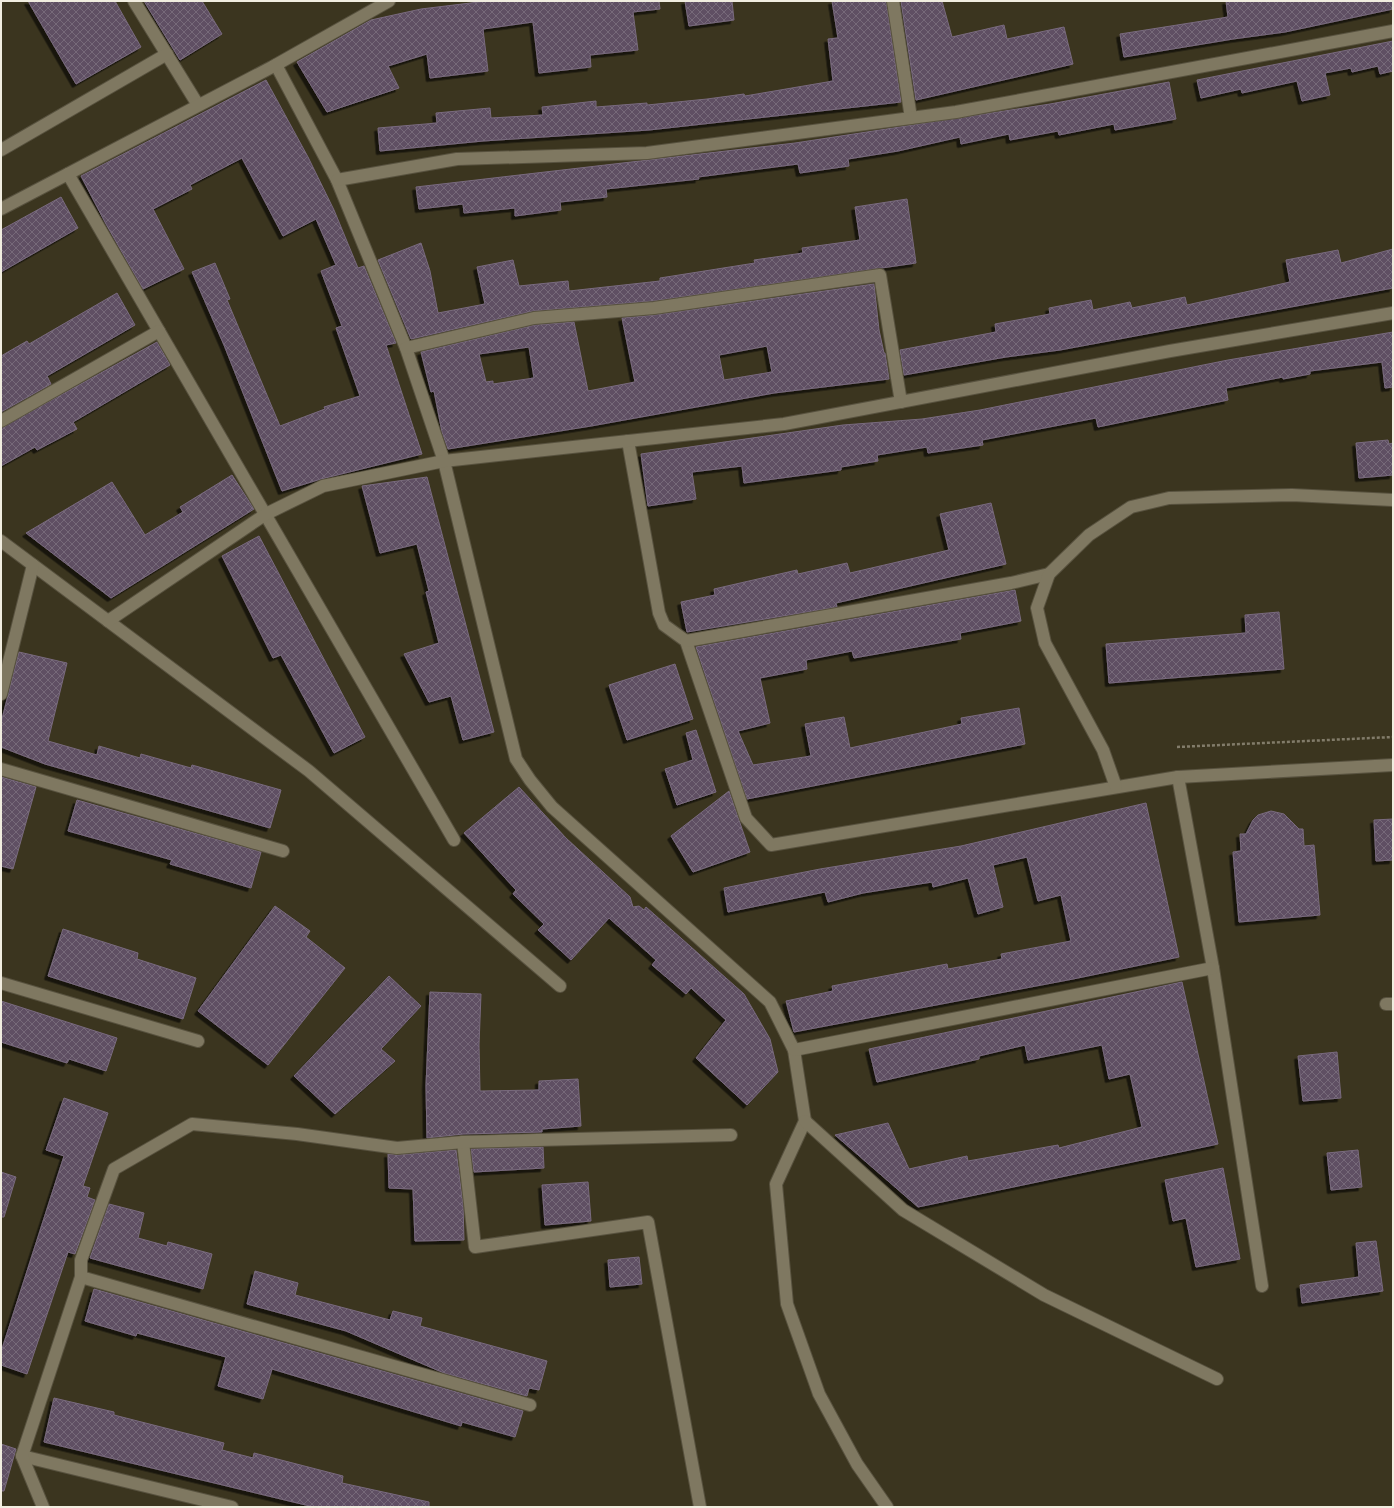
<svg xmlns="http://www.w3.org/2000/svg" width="1394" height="1508" font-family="'IBM Plex Serif',serif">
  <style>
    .building { fill: url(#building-cross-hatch); stroke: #796a7e; fill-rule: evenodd; filter: url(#shadow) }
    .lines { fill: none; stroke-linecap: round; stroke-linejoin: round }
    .minor-casing { stroke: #58523f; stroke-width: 14 }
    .path { stroke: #827c6a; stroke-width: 2.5; stroke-dasharray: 3 2; stroke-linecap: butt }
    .minor { stroke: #7f7861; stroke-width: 12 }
  </style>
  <defs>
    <pattern id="building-cross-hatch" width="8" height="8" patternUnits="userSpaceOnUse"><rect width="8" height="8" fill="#5e4f63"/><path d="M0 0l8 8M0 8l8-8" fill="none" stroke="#766979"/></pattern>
    <filter id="shadow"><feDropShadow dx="-3.5" dy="3.5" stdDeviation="0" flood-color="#0009"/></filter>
  </defs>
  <rect width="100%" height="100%" fill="#3b351f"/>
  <g class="building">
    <polygon points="28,1 115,1 141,47 76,84"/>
    <polygon points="144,1 202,1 222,34 180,60"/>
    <polygon points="487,1 659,1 660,9 633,12 638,50 590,55 591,67 539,73 533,22 483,29 488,71 430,78 427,54 388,66 399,88 327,112 297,62 371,20 421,9"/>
    <polygon points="685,1 732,1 734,20 689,26"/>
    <polygon points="832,1 886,1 901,102 649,130 483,141 380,151 378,128 437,123 436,113 490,108 491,118 543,115 542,107 596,101 596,107 647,103 647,105 707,99 744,94 745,96 833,81 828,39 838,38"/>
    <polygon points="901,1 942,1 952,37 1004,25 1007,39 1064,27 1073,64 916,100"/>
    <polygon points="1226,1 1393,1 1393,9 1285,32 1233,39 1124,57 1120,34 1228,17"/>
    <polygon points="1393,41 1393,71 1380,74 1378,66 1352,72 1351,68 1325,73 1330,95 1302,101 1297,81 1242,93 1241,89 1201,98 1197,80"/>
    <polygon points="266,80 308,157 334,210 358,268 364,266 396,343 386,345 422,454 321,479 282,491 224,345 192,272 215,263 230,299 227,300 280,426 325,409 324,407 360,396 336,328 342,326 321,271 336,265 316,219 283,236 242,158 190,185 192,189 153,209 184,269 143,289 106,224 81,176"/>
    <polygon points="1169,82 1176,119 1115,130 1114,124 1059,135 1058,131 1010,140 1009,134 961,144 960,137 898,151 848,159 849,166 800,173 798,164 698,177 699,179 606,189 607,197 560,202 561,210 515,216 515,208 464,213 463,204 419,209 416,187 795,143 1050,104"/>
    <polygon points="61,197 78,228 1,272 1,230"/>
    <polygon points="907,199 916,263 653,301 533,311 411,339 378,260 421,243 430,271 438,313 485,304 477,267 513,260 519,286 568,281 569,291 660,281 660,278 755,263 754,260 803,253 802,248 860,240 855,207"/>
    <polygon points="1393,249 1393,288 1060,350 1006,357 904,375 900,350 996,332 995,324 1050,314 1049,308 1091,300 1093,310 1130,302 1132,308 1185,297 1187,305 1290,282 1286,260 1338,250 1341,263"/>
    <path d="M874 284 879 330 884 353H885L889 379 774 393 591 426 448 449 442 432 434 391 431 392 421 352 535 325 574 322 588 391 635 382 622 318 655 315ZM767 346 772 372 724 380 719 355ZM529 347 534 378 493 384V381L486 382 479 354Z"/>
    <polygon points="117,293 135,325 47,376 51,384 1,412 1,356 27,341 29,344"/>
    <polygon points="1393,332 1393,387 1385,388 1382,362 1310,371 1310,374 1283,379 1283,377 1226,388 1228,400 1098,427 1096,418 982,440 983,445 928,453 927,447 877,455 878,461 841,467 841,470 744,483 742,466 692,472 696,499 648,506 641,454 843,425 922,419 980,410 1228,360"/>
    <polygon points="157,342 170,365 73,422 77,429 37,450 35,447 1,466 1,428"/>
    <polygon points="1388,440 1389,444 1393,443 1393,475 1359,478 1356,443"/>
    <polygon points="232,475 254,509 111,598 26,533 112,482 145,535 183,512 180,507"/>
    <polygon points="427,477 494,732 463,740 451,696 429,702 404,654 439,643 426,592 429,591 417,544 380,553 362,486"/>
    <polygon points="991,503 1006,564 836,603 837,607 687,632 681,602 715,595 714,589 797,570 798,574 847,563 850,573 949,550 940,514"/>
    <polygon points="259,536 365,737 334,753 281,655 273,658 222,556"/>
    <polygon points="1015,590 1021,621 960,633 961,639 854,658 852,651 806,660 807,669 760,678 770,723 738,731 753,765 811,756 805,724 844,717 850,748 962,724 961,718 1019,708 1025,744 747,799 696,647"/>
    <polygon points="1279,612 1284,669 1109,683 1106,644 1246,633 1245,615"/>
    <polygon points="19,652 67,663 48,741 97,755 99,746 140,758 141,754 191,768 192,765 281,790 270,828 45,764 1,747 1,723"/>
    <polygon points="675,664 693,719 627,740 609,685"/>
    <polygon points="696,730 716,792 677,805 665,769 693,760 686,733"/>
    <polygon points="1,777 36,787 13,869 1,866"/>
    <polygon points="519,787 566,838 630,897 633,907 639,906 644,910 646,907 744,994 770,1039 778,1072 747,1105 696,1058 726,1020 691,988 686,994 652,965 656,960 609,918 571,960 538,930 544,924 513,894 516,890 464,833"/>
    <polygon points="729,791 750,852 693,872 671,836"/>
    <polygon points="77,800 261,852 251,888 170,864 172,860 68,831"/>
    <polygon points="1146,803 1179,957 1073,979 794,1032 786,1001 833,991 832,986 947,964 948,969 1002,959 1001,954 1071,941 1061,895 1038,901 1027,857 993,865 1003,907 978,914 968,878 933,887 932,882 863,893 828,902 825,892 728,912 724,888 820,869 961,846"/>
    <polygon points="1271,811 1284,814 1299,829 1303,829 1304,846 1314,845 1320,915 1239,922 1233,852 1241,851 1240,834 1246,834 1253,820 1258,815"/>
    <polygon points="1393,819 1393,860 1376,861 1374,820"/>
    <polygon points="275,906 310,931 306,937 345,968 268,1065 198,1011"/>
    <polygon points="63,929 138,953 137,959 196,978 183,1019 48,976"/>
    <polygon points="389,976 421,1006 381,1049 395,1061 335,1114 294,1076"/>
    <polygon points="1182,982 1218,1144 918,1207 835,1135 888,1123 909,1169 967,1156 968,1161 1058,1145 1059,1148 1142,1127 1130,1074 1109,1079 1102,1045 1028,1060 1025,1045 979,1056 979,1059 877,1082 869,1049"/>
    <polygon points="430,992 481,994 479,1045 480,1091 539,1090 539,1081 578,1079 581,1126 542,1129 542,1132 463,1134 427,1138 426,1086"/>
    <polygon points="1,1001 117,1038 106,1071 69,1059 67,1063 1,1042"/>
    <polygon points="1337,1052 1341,1098 1303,1101 1298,1056"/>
    <polygon points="64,1098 108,1113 83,1186 90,1188 87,1197 95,1200 75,1254 68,1252 27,1374 1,1365 1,1352 64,1156 46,1150"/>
    <polygon points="543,1147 544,1168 474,1172 471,1149"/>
    <polygon points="456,1150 463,1204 464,1240 415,1241 413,1189 389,1188 388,1154 398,1155"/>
    <polygon points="1358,1150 1362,1187 1331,1190 1327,1153"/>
    <polygon points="1223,1168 1240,1259 1196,1267 1186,1218 1173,1221 1165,1180"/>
    <polygon points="1,1172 16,1177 4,1217 1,1217"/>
    <polygon points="588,1182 591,1221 545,1225 542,1185"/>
    <polygon points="109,1204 144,1213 138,1238 167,1246 168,1242 212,1254 203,1289 90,1258"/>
    <polygon points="1376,1241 1383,1291 1302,1303 1300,1285 1359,1277 1356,1243"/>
    <polygon points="639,1257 642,1284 610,1287 608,1260"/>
    <polygon points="255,1271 298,1283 295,1295 390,1320 393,1311 422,1318 420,1326 547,1361 539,1390 529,1388 527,1396 444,1373 346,1331 247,1304"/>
    <polygon points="94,1289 523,1411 515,1437 462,1422 461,1426 272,1369 263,1399 218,1386 226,1357 137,1333 136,1336 85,1321"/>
    <polygon points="54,1398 114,1412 114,1415 224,1443 222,1450 253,1458 254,1453 343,1476 342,1483 429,1502 429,1507 314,1507 44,1442"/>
    <polygon points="1,1444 16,1449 4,1491 1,1491"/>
  </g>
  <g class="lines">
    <g class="minor-casing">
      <g id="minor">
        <polyline points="134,1 198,105"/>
        <polyline points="893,1 911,118"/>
        <polyline points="276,65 337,180 406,348 444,461 516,759 530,780 552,807 770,1002 794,1050 805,1121 776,1184 787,1304 819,1394 857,1464 887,1507"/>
        <polyline points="1,150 167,54"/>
        <polyline points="68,174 454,840"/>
        <polyline points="337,180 457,159 647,153 956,112 1393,31"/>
        <polyline points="1,209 272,67 389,1"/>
        <polyline points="406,348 534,318 654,308 880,275 901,402"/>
        <polyline points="1,421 159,331"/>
        <polyline points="628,441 659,613 664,625 686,641 746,818 771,845 1178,777 1393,765"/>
        <polyline points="1,541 309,771 560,986"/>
        <polyline points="108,621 266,514 323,486 444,461 784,424 1170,351 1393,313"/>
        <polyline points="686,641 1011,583 1049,574"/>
        <polyline points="1,694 33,565"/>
        <polyline points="1,769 283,851"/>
        <polyline points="1178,777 1213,968 1262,1286"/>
        <polyline points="1116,787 1103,750 1045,643 1037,608 1049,574 1089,535 1131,507 1169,498 1292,495 1393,500"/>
        <polyline points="1,983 198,1041"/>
        <polyline points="1386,1004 1393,1004"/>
        <polyline points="794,1050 1213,968"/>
        <polyline points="805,1121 903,1210 1044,1295 1217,1379"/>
        <polyline points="463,1142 475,1247 648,1222 700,1507"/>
        <polyline points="81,1277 530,1405"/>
        <polyline points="22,1456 232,1507"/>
        <polyline points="43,1507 22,1456 81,1277 81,1260 114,1169 192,1124 297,1134 397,1148 463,1142 731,1135"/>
      </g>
    </g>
    <polyline class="path" points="1177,747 1393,737"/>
    <use href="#minor" class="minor"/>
  </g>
  <rect width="1394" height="1508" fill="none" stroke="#f1ede0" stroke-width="4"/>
</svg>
